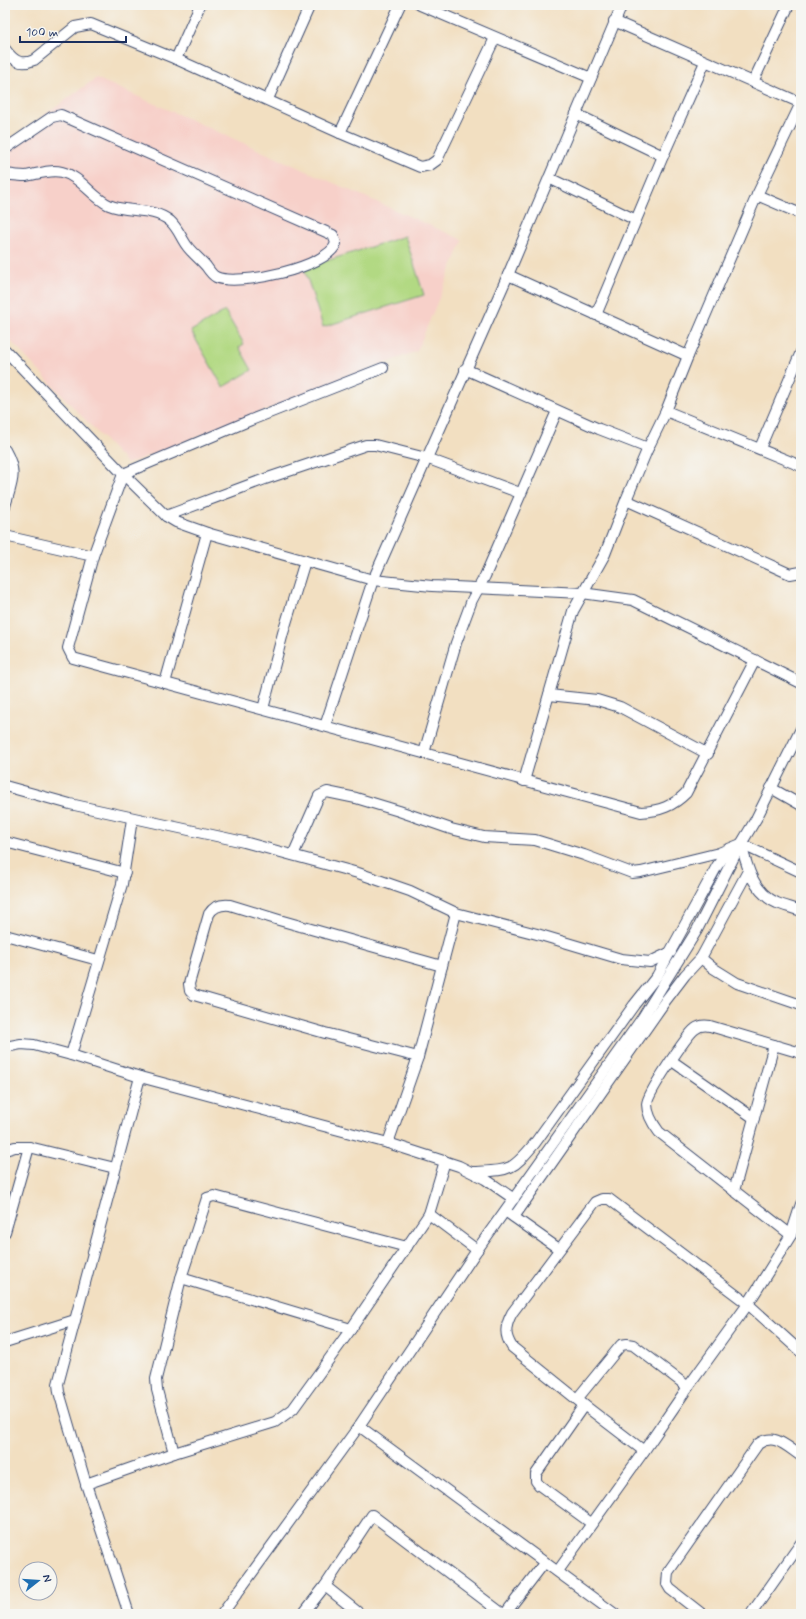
<svg xmlns="http://www.w3.org/2000/svg" width="806" height="1619" font-family="Mynerve,sans-serif">
  <style>
    .built { fill: #f7d0c9 }
    .green { fill: #b2d983; stroke: #668470 }
    .lines { fill: none; stroke-linecap: round; stroke-linejoin: round }
    .minor-casing { stroke: #3b496d; stroke-width: 12 }
    .minor { stroke: #fff; stroke-width: 10 }
  </style>
  <rect width="100%" height="100%" fill="#f6f6f2"/>
  <filter id="ink" filterUnits="userSpaceOnUse"><feTurbulence type="fractalNoise" baseFrequency=".025" numOctaves="2"/><feDisplacementMap in="SourceGraphic" scale="8" xChannelSelector="R" yChannelSelector="G"/><feConvolveMatrix kernelMatrix="1 2 1 2 8 2 1 2 1" color-interpolation-filters="sRGB"/></filter>
  <filter id="wash" filterUnits="userSpaceOnUse"><feTurbulence type="fractalNoise" baseFrequency=".012" numOctaves="4" result="noise"/><feDisplacementMap in="SourceGraphic" scale="16" xChannelSelector="R" yChannelSelector="G"/><feGaussianBlur stdDeviation="0.9" result="paint"/><feColorMatrix in="noise" values="0 0 0 0 0 0 0 0 0 0 0 0 0 0 0 0 0 1.4 0 .05"/><feComposite in="paint" operator="in"/></filter>
  <g filter="url(#wash)">
    <rect width="100%" height="100%" fill="#f2dfc1"/>
    <polygon class="built" points="96,78 463,240 417,351 127,464 5,335 5,144"/>
    <g class="green">
      <polygon points="405,236 424,295 323,327 304,268"/>
      <polygon points="225,311 244,344 239,347 252,370 223,387 191,331"/>
    </g>
  </g>
  <g filter="url(#ink)">
    <g class="lines">
      <g class="minor-casing">
        <g id="minor">
          <polyline points="420,5 591,78"/>
          <polyline points="614,21 801,103"/>
          <path d="M5 49C13 60 20 66 34 60L75 27 91 24 176 59 340 133 420 167 430 165 437 160 495 38"/>
          <polyline points="176,59 200,5"/>
          <polyline points="753,82 789,5"/>
          <polyline points="268,99 310,5"/>
          <polyline points="576,114 663,156"/>
          <polyline points="340,133 400,5"/>
          <path d="M5 149 52 117 61 115 333 235 336 243C330 267 237 287 216 277 212 275 208 269 206 266 200 259 192 253 187 246 181 238 178 228 170 221 153 207 128 213 109 205 92 197 81 177 62 172 50 169 38 174 26 176 19 176 12 175 5 174"/>
          <polyline points="549,178 636,220"/>
          <polyline points="757,195 801,214"/>
          <polyline points="508,275 688,356"/>
          <polyline points="596,315 663,156 705,62"/>
          <polyline points="5,350 123,474 166,516 176,522 207,533 373,580 432,586 582,593 633,600 801,683"/>
          <path d="M383 368 251 420 123 474 93 556 68 648 73 658 641 812C660 811 673 806 686 793L755 660"/>
          <polyline points="465,369 599,429 648,448"/>
          <polyline points="666,411 801,466"/>
          <polyline points="760,448 801,352"/>
          <path d="M5 450C18 473 12 482 5 506"/>
          <polyline points="626,500 790,574 801,572"/>
          <polyline points="166,516 265,479 366,445 375,445 426,458 520,493"/>
          <polyline points="5,536 93,556"/>
          <polyline points="165,683 207,533"/>
          <polyline points="549,695 597,700 620,707 708,754"/>
          <polyline points="263,709 283,633 305,561"/>
          <polyline points="325,726 373,580 508,275 622,5"/>
          <polyline points="424,753 456,643 472,600 485,576 557,411"/>
          <polyline points="524,781 573,611 605,554 626,500 648,448 666,411 688,356 757,195 801,103"/>
          <polyline points="5,786 70,804 244,842 358,873 410,891 456,913 537,934 621,959 650,962 671,952"/>
          <polyline points="771,788 801,805"/>
          <polyline points="5,842 125,873"/>
          <path d="M741 844C747 867 753 892 777 903 785 906 793 908 801 911"/>
          <polyline points="293,855 319,796 327,792 356,798 399,811 451,829 484,837 535,840 584,855 632,873 641,872 719,853 741,844 801,872"/>
          <polyline points="748,871 701,958 713,968 737,983 801,1005"/>
          <polyline points="5,935 98,960"/>
          <polyline points="5,1047 21,1044 34,1045 71,1055 140,1077 388,1143 459,1166 485,1179 514,1199"/>
          <polyline points="71,1055 122,884 132,819"/>
          <path d="M418 1057 325 1033 194 995 190 991 189 984 209 914C214 906 221 904 230 905L279 920 442 966"/>
          <polyline points="672,1061 754,1118"/>
          <polyline points="388,1143 418,1057 456,913"/>
          <polyline points="5,1150 15,1147 29,1147 115,1168"/>
          <path d="M473 1172C510 1170 511 1172 535 1143L634 1005 657 976 717 866 722 859 731 852"/>
          <polyline points="734,1191 774,1045"/>
          <polyline points="508,1213 559,1249"/>
          <polyline points="429,1214 477,1250"/>
          <polyline points="514,1217 666,1000 685,975 701,958"/>
          <polyline points="5,1232 29,1147"/>
          <path d="M791 1235 659 1132C653 1124 647 1115 647 1104 647 1094 687 1035 695 1029 700 1025 705 1025 710 1026L801 1053"/>
          <polyline points="181,1278 351,1329"/>
          <polyline points="5,1342 75,1320"/>
          <polyline points="577,1399 621,1345 627,1344 633,1345 688,1387"/>
          <polyline points="584,1405 536,1474 536,1481 539,1485 591,1523"/>
          <polyline points="359,1426 615,1614"/>
          <path d="M644 1451 584 1405 512 1347C504 1335 505 1326 512 1313L595 1202 602 1199H609L748 1304 801 1352"/>
          <polyline points="174,1453 157,1390 156,1379 181,1278 207,1198 214,1196 407,1247"/>
          <polyline points="86,1484 174,1453 275,1422 293,1409 351,1329 429,1214 445,1161"/>
          <polyline points="558,1571 644,1451 688,1387 748,1304 791,1235 801,1204"/>
          <polyline points="325,1586 372,1515 503,1614"/>
          <polyline points="129,1614 86,1484 59,1392 58,1384 140,1077"/>
          <polyline points="222,1614 359,1426 477,1250 643,1017 697,930 738,849 756,819 801,729"/>
          <polyline points="303,1614 325,1586 360,1614"/>
          <polyline points="505,1614 545,1562"/>
          <path d="M702 1614 670 1589 667 1584 668 1572 758 1444C775 1432 787 1447 801 1456"/>
          <polyline points="751,1614 801,1543"/>
        </g>
      </g>
      <use href="#minor" class="minor"/>
    </g>
  </g>
  <rect width="806" height="1619" fill="none" stroke="#f6f6f2" stroke-width="20"/>
  <g transform="translate(38 1581) rotate(73)"><circle r="19" fill="#f6f6f2" stroke="#9ea6b7"/>
  <path d="M0-3L7 15L0 10L-7 15Z" fill="#1f6fb2"/>
  <text y="-6" font-size="11" font-weight="bold" text-anchor="middle" fill="#1b2f5e">N</text>
  </g>
  <path d="M20 36v6h106v-6" fill="none" stroke="#1b2f5e" stroke-width="2"/>
  <text x="26" y="36" font-size="12" fill="#1b2f5e" stroke="#f6f6f2" stroke-width="3" paint-order="stroke">100 m</text>
</svg>
